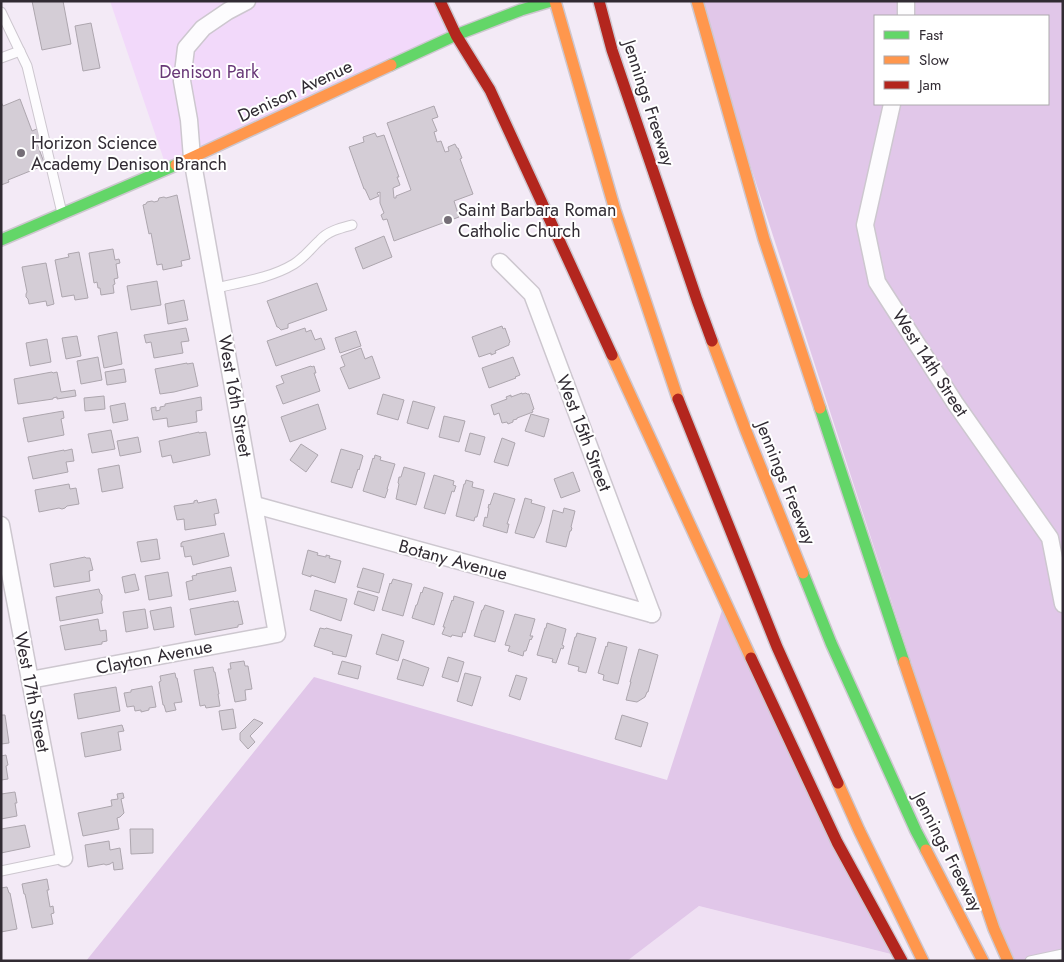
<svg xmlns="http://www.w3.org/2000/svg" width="1064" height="962" font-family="Jost,sans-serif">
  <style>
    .built { fill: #efe0f3 }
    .green { fill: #f2d9fa }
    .forest { fill: #e1c7e9; fill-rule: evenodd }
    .building { fill: #d4cdd6; stroke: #ada6ae }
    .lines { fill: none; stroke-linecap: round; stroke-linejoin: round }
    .lane-casing { stroke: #cdc7cf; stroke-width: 11 }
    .street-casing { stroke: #cdc7cf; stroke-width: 19 }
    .fast-casing { stroke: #cdc7cf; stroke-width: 14 }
    .slow-casing { stroke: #cdc7cf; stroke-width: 14 }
    .jam-casing { stroke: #cdc7cf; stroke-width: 14 }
    .lane { stroke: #fdfcfe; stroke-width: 9 }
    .street { stroke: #fdfcfe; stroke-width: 16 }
    .fast { stroke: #63d668; stroke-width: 11 }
    .slow { stroke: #ff974d; stroke-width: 11 }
    .jam { stroke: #b3261e; stroke-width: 11 }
    .poi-dot { fill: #756e77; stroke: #fff; stroke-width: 2 }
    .labels { text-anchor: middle; stroke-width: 4; stroke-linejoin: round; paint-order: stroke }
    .park-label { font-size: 18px; fill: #693878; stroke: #fff }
    .street-label { font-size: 18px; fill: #312b33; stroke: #fff }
    .poi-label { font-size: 18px; fill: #312b33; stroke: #fff; text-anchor: start }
  </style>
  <rect width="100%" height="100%" fill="#f3eaf6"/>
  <polygon class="built" points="699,906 899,956 902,961 627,961"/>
  <polygon class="green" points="110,1 440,1 456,35 167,169"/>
  <g class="forest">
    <path d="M697 1H1063V961H1008ZM875 16H1048V104H875Z"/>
    <polygon points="725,601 899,956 699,906 627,961 86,961 314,677 667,780"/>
  </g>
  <g class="building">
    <polygon points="32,1 63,1 71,44 42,50"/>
    <polygon points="91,23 100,68 83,71 75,26"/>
    <polygon points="20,99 32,131 39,128 43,138 36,141 45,165 8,180 9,182 1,185 1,102 3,106"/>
    <polygon points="434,106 438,117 432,119 437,131 434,132 437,142 441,141 445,152 449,151 448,147 455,144 457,148 458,148 462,158 460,159 473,194 454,201 459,217 394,241 387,219 383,220 381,215 384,213 380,203 380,192 377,193 379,196 370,200 365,189 364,189 349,147 364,142 363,137 375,133 377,137 384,135 399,177 397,177 400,185 393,188 394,198 396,198 396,196 411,190 387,123"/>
    <polygon points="177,195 190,259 181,261 182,266 163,270 162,264 157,265 151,233 149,234 143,205 146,204 147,202 152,201 154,202 158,201 159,198 164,197 166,198"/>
    <polygon points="384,236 392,257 363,269 355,248"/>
    <polygon points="113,249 115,260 119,259 120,263 116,264 118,278 114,279 115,284 113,285 114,293 101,295 100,288 98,288 97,282 94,283 89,253"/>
    <polygon points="79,252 88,298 75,300 74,295 62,297 55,260 69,257 68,254"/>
    <polygon points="46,263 54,304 47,306 46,301 29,304 28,299 26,297 26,294 27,292 22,267"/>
    <polygon points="157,281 161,305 131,310 127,286"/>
    <polygon points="317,283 327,310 288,324 288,328 281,330 278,327 277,327 267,301"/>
    <polygon points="184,300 188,320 168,324 165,304"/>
    <polygon points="502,326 503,329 505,328 510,342 509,343 509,345 495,351 496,353 491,355 491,353 479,357 472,337"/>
    <polygon points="186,328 189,341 181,342 183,353 154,358 151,342 146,343 144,335"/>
    <polygon points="305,328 306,332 311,330 315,340 321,338 325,349 276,366 267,341"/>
    <polygon points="356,331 361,346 340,353 335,338"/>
    <polygon points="117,332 122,364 104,368 98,336"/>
    <polygon points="77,336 81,356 66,359 62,338"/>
    <polygon points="47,339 51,362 30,366 26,343"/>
    <polygon points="361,348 365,359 372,356 380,378 349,389 340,368 345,366 341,356"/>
    <polygon points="98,357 102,380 81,384 77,361"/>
    <polygon points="513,357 520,375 515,377 516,378 489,388 482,368"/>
    <polygon points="187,363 187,364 193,363 198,386 174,392 160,394 155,369"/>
    <polygon points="311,366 312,367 314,366 316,373 314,373 320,391 283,404 276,386 284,383 281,376"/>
    <polygon points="124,369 126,382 107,385 105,372"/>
    <polygon points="52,372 53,373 57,372 61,392 75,390 76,396 57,399 57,397 53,398 53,399 18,404 14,379"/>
    <polygon points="522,393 522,394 526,393 527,394 529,394 534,409 532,410 533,412 517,418 517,419 513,420 513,422 508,424 507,422 502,423 499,413 494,415 491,405 507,399 506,397 511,395 511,397"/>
    <polygon points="383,394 404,400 398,420 377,414"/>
    <polygon points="104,396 105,409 85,411 84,398"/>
    <polygon points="201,397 202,410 196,411 197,422 168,427 167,418 153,420 151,408 156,407 156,411 160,410 160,407 165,406 165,404"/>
    <polygon points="413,401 435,407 428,429 407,423"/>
    <polygon points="125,403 128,420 113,423 110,406"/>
    <polygon points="318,404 326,429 290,442 281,417"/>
    <polygon points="63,411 64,418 61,419 64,435 28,442 23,418"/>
    <polygon points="531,414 549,419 544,437 525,431"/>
    <polygon points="444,416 465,421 459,442 439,437"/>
    <polygon points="111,430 115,449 92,453 88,434"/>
    <polygon points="199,432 199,433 206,432 210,455 173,463 171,455 162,457 159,441"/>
    <polygon points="470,433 485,437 480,455 465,451"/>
    <polygon points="138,437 141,452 120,456 117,441"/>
    <polygon points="502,438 515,443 508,466 494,462"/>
    <polygon points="301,444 318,455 306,472 290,460"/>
    <polygon points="72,449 74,461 66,462 68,472 33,479 28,457 64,450 64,451"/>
    <polygon points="341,449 362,455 363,456 359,470 358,469 352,488 331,482"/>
    <polygon points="375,455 381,457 380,460 395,464 387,489 388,489 385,498 363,491 373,458 374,459"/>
    <polygon points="119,465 123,488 102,492 98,469"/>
    <polygon points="404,467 425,473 416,505 396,499 399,484 398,483 399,477 401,477"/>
    <polygon points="573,472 580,491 561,498 554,479"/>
    <polygon points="434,475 454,481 453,485 456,486 454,492 452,491 445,514 424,508"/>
    <polygon points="466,480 473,482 472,487 484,490 477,517 475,517 474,521 456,516 464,484 465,484"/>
    <polygon points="69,484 70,489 76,488 79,504 67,506 65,508 62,509 59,508 39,512 35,490"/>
    <polygon points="494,493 515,499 507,524 509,524 507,533 483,526 485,517 487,518 489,508 488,508 489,504 490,505"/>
    <polygon points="525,498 532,500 531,503 545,507 541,522 534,538 515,533"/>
    <polygon points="216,499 219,513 214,514 216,525 185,530 184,519 177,520 174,506 194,503 194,501 197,500 198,503"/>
    <polygon points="564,508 575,511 571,527 572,528 571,531 570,531 566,547 546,542 553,510 563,513"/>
    <polygon points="224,533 229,556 193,565 191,556 185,557 183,546 181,547 181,543 182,543 182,542"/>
    <polygon points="157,539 160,559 141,562 137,542"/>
    <polygon points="308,550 318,553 317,555 326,557 326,555 330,556 329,558 341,561 335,583 311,575 311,577 302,574"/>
    <polygon points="85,557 86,558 90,558 93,570 89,571 90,581 54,587 50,564"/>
    <polygon points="231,567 236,591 189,600 186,582 193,580 192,576 197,575 196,574"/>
    <polygon points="363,568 384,574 379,593 357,587"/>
    <polygon points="168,572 172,596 149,600 145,576"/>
    <polygon points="135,574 139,590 125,593 122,577"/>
    <polygon points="393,579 412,584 403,616 382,610 390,583 391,584"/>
    <polygon points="424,587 443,593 434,625 412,618 416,605 417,605 421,592 422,593"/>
    <polygon points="99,589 100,593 102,595 102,600 101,602 103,613 60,621 56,597"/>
    <polygon points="315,590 347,599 341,621 310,610"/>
    <polygon points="358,591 378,597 374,611 354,604"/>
    <polygon points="454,596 474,602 465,633 463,632 462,637 452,635 451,637 442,634 445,627 443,627 452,600 453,601"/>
    <polygon points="234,601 234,602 238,601 243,624 238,625 238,627 195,635 190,609"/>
    <polygon points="485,605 504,611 495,642 474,636 482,610 483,610"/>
    <polygon points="171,607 174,627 154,630 150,611"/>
    <polygon points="145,609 148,628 126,632 123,612"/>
    <polygon points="515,614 535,619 530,636 533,636 531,640 530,639 526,651 524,651 523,656 508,651 510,646 505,645"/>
    <polygon points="98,619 100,631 106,630 107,641 102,642 102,644 65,650 60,626"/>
    <polygon points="547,623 566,629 562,645 564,646 563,649 561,648 556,663 552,662 553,659 537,655 545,628 546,628"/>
    <polygon points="320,628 325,629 326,628 352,635 346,657 332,654 333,652 314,646"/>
    <polygon points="577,633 596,638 586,673 578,671 579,667 568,664 575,637 576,637"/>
    <polygon points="382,634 404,641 398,661 376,654"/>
    <polygon points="608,642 627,647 618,684 603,680 604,675 598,673 606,646 607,647"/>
    <polygon points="639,649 658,655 648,692 647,692 645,697 637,702 626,700 631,682 630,682"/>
    <polygon points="448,657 464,662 458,682 442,677"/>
    <polygon points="403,659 429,668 423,686 397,679"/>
    <polygon points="244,661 245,666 248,666 252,689 245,690 246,700 235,702 228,669 231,669 230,663"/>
    <polygon points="342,661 361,666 358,679 338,674"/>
    <polygon points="213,667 214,672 215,672 219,694 218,694 220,706 206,708 205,705 200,706 194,670"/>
    <polygon points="175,673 176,678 177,678 182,702 174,703 176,710 166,712 164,705 163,705 159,682 161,681 160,676"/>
    <polygon points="465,673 481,677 472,706 457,701"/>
    <polygon points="516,675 527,678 520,700 509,696"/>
    <polygon points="152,686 156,707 149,708 149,710 141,712 141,710 135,711 134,706 127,707 124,693 131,692 131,690"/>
    <polygon points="116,687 120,711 78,719 74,694"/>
    <polygon points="233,709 236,728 222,730 219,711"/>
    <polygon points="1,715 5,715 9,743 1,744"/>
    <polygon points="622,715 648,723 641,747 615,739"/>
    <polygon points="254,719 263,723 250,736 255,742 248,749 240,740 240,733"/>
    <polygon points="122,725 124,731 118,732 121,750 85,757 81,733"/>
    <polygon points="6,755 8,765 6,766 8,779 1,780 1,756"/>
    <polygon points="15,792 17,803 15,803 17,816 1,819 1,794"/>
    <polygon points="123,793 124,798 121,799 124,813 120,817 117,818 119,829 83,836 78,813 112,806 111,800 118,799 117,794"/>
    <polygon points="25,825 30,847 1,853 1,829"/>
    <polygon points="130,829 153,829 153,853 131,854"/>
    <polygon points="109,841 110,850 120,848 123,869 114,870 113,862 110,864 106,865 104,864 88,867 85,845"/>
    <polygon points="47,879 49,890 47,890 50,907 53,906 54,913 51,914 53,924 32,928 25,894 24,894 22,884"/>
    <polygon points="7,887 9,893 10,893 17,929 1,932 1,888"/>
  </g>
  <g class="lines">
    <g class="lane-casing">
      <g id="lane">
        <polyline points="1,12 27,66 62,213"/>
        <polyline points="1,58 20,51"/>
        <path d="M216 288C242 282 271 278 294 264 305 257 311 248 320 240 328 231 341 228 352 225"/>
        <polyline points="1,871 64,858"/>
        <polyline points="1030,961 1063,954"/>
      </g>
    </g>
    <g class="street-casing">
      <g id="street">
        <polyline points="906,1 906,16"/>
        <polyline points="892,104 865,225 877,282 955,403 1050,538 1063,604"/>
        <polyline points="500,262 532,294 652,614"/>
        <polyline points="255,505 652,614"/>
        <polyline points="1,525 30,680 64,858"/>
        <polyline points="30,680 277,634 192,158 189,120 182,81 186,48 203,28 228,11 247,1"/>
      </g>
    </g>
    <g class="fast-casing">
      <g id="fast">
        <polyline points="391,65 456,35 521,10 551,1"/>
        <polyline points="1,240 176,165"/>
        <polyline points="820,408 904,662"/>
        <polyline points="803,573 831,643 916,831 926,850"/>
      </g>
    </g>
    <g class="slow-casing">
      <g id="slow">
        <polyline points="555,1 615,210 678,399"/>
        <polyline points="697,1 764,239 820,408"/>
        <polyline points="176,165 391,65"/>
        <polyline points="712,341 746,431 803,573"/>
        <polyline points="612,355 751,658"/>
        <polyline points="904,662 994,929 1008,961"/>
        <polyline points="838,783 859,830 923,961"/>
        <polyline points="926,850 983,961"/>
      </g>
    </g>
    <g class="jam-casing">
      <g id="jam">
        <polyline points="440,1 456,35 490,90 612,355"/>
        <polyline points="599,1 612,50 697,300 712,341"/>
        <polyline points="678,399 777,647 838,783"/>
        <polyline points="751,658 837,842 902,961"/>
      </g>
    </g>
    <use href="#lane" class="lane"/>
    <use href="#street" class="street"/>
    <use href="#fast" class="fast"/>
    <use href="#slow" class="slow"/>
    <use href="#jam" class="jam"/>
  </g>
  <g class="poi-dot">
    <circle cx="21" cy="153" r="5"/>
    <circle cx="448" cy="220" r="5"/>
  </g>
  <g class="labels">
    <g class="park-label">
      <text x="209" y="78">Denison Park</text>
    </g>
    <g class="street-label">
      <text transform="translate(295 91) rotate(-25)" y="6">Denison Avenue</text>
      <text transform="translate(649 103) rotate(72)" y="6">Jennings Freeway</text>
      <text transform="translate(930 363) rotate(57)" y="6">West 14th Street</text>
      <text transform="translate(235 396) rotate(80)" y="6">West 16th Street</text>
      <text transform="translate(584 433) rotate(69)" y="6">West 15th Street</text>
      <text transform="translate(786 483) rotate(68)" y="6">Jennings Freeway</text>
      <text transform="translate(453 560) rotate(15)" y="6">Botany Avenue</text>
      <text transform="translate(154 657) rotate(-11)" y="6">Clayton Avenue</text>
      <text transform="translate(32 692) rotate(79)" y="6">West 17th Street</text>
      <text transform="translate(948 852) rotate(63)" y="6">Jennings Freeway</text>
    </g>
    <g class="poi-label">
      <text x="31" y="149">Horizon Science<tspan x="31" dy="21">Academy Denison Branch</tspan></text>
      <text x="458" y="216">Saint Barbara Roman<tspan x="458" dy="21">Catholic Church</tspan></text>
    </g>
  </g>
  <rect width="1064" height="962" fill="none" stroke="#312b33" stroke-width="5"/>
  <rect x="874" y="15" width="175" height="90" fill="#ffffff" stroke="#adaaad"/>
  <rect x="884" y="31" width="25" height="8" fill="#63d668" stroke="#adaaad"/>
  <text x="919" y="40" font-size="15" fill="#312b33">Fast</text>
  <rect x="884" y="56" width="25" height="8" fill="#ff974d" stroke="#adaaad"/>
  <text x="919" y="65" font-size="15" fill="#312b33">Slow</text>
  <rect x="884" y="81" width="25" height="8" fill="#b3261e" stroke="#adaaad"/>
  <text x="919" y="90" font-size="15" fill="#312b33">Jam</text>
</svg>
